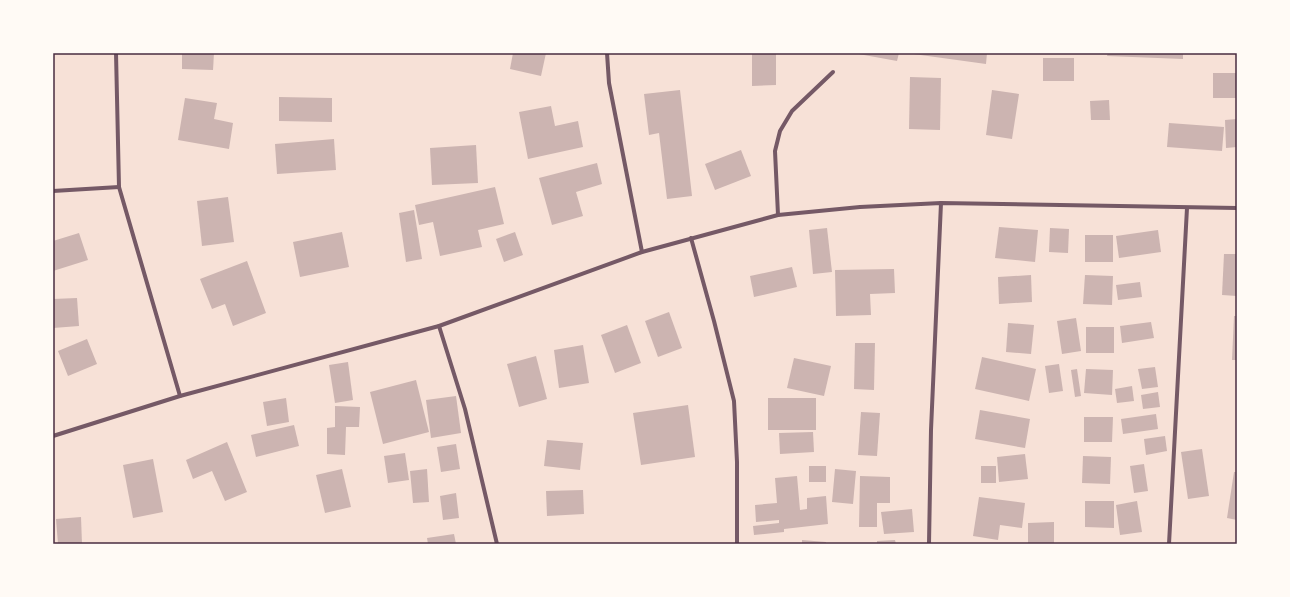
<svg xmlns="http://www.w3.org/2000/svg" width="1290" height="597" font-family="Lato,sans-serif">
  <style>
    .building { fill: #ccb4b1 }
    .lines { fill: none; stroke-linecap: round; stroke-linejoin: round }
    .minor { stroke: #755966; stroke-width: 4 }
    .neatline { fill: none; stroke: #4a2c40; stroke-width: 1.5 }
  </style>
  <rect width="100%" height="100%" fill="#f7e1d7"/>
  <g class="building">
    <polygon points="182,53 214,53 213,70 182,69"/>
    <polygon points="513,53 546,53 541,76 510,69"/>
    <polygon points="752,53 776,53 776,85 752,86"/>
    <polygon points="853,53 899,53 897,61"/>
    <polygon points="906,53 987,53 986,64"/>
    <polygon points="1108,53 1183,53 1183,59 1107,56"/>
    <rect x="1043" y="58" width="31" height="23"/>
    <rect x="1213" y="73" width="24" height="25"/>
    <polygon points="910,77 941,78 940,130 909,129"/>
    <polygon points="680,90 692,196 667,199 659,133 649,135 644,94"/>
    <polygon points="992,90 1019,94 1012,139 986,135"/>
    <polygon points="279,97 332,98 332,122 279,121"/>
    <polygon points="185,98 217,103 214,119 233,123 229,149 178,140"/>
    <polygon points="1109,100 1110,120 1091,120 1090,101"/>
    <polygon points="551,106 555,126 578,121 583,147 528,159 519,112"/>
    <polygon points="1237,119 1237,147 1226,148 1225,120"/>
    <polygon points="1169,123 1224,127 1222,151 1167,147"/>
    <polygon points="334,139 336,170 277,174 275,144"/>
    <polygon points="476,145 478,183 432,185 430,148"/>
    <polygon points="741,150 751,176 715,190 705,164"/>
    <polygon points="597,163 602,184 576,192 583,216 552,225 539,178"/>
    <polygon points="495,187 504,224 478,230 482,247 440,256 433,222 419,225 415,205"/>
    <polygon points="228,197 234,242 202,246 197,201"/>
    <polygon points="414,210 422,259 406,262 399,213"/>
    <polygon points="999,227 1038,230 1035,262 995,258"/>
    <polygon points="827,228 832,272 813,274 809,230"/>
    <polygon points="1050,228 1069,229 1068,253 1049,252"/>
    <polygon points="1158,230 1161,252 1119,258 1116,236"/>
    <polygon points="342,232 349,267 300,277 293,242"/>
    <polygon points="515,232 523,255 504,262 496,239"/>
    <polygon points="79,233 88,260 53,271 53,241"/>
    <rect x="1085" y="235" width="28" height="27"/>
    <polygon points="1224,254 1237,254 1237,296 1222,295"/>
    <polygon points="247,261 266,313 233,326 225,304 212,309 200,279"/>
    <polygon points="792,267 797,287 754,297 750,276"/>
    <polygon points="894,269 895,293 870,294 871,315 836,316 835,270"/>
    <polygon points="1031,275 1032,302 999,304 998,277"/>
    <polygon points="1085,275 1113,276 1112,305 1083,304"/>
    <polygon points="1140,282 1142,297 1118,300 1116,285"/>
    <polygon points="77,298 79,326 53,328 53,299"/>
    <polygon points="669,312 682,348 658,357 645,321"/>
    <polygon points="1234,316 1237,316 1237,360 1232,360"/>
    <polygon points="1076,318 1081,351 1062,354 1057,321"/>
    <polygon points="1151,322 1154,338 1122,343 1120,326"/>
    <polygon points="1008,323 1034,325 1031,354 1006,352"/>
    <polygon points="627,325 641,363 615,373 601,335"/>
    <rect x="1086" y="327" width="28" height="26"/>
    <polygon points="87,339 97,364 68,376 58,351"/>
    <polygon points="855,343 875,343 874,390 854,389"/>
    <polygon points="583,345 589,383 559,388 554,350"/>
    <polygon points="536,356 547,399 519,407 507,364"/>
    <polygon points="982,357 1036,369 1029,401 975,389"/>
    <polygon points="794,358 831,366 824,396 787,388"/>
    <polygon points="348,362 353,400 335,403 329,365"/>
    <polygon points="1059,364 1063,391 1049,393 1045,366"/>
    <polygon points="1155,367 1158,387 1142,389 1138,369"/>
    <polygon points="1077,369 1081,396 1075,397 1071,370"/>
    <polygon points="1086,369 1113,370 1112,395 1084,393"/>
    <polygon points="416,380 429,432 383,444 370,392"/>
    <polygon points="1132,386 1134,401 1117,403 1115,389"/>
    <polygon points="1158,392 1160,407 1143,409 1141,395"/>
    <polygon points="456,396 461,433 431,438 426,400"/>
    <polygon points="286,398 289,422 267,426 263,402"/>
    <rect x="768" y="398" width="48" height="32"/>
    <polygon points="688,405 695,457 641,465 633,413"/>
    <polygon points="335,406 360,407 359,427 346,427 345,455 327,454 327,428 335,427"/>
    <polygon points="980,410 1030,419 1025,448 975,439"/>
    <polygon points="861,412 880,413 877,456 858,455"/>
    <polygon points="1156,414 1158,429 1123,434 1121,419"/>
    <polygon points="1084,417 1113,417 1112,442 1084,442"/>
    <polygon points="294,425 299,446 256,457 251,435"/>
    <polygon points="813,432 814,452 780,454 779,433"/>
    <polygon points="1165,436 1167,451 1146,455 1144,439"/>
    <polygon points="547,440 583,443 580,470 544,466"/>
    <polygon points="227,442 247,492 225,501 212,471 193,479 186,460"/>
    <polygon points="456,444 460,469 441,472 437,447"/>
    <polygon points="1202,449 1209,496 1188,499 1181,452"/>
    <polygon points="405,453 409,480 388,483 384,456"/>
    <polygon points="1025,454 1028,479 999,482 997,457"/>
    <polygon points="1083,456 1111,457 1110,484 1082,483"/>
    <polygon points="153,459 163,512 133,518 123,465"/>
    <polygon points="1144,464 1148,491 1134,493 1130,466"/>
    <rect x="809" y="466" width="17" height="16"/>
    <rect x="981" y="466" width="15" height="17"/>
    <polygon points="342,469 351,507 325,513 316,475"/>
    <polygon points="427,469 429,502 413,503 410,471"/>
    <polygon points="835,469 856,471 853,504 832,502"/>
    <polygon points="1234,472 1237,472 1237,520 1227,518"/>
    <polygon points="797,476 800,510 807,509 807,498 826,496 828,524 784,529 784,532 754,535 753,526 779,523 779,520 756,522 755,505 777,503 775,478"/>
    <polygon points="860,476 890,477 890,503 877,503 877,527 859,527"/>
    <polygon points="583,490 584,514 547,516 546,491"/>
    <polygon points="456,493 459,518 443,520 440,496"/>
    <polygon points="979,497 1025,503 1022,528 1000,525 998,540 973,536"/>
    <polygon points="1085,501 1114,501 1114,528 1085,527"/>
    <polygon points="1137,501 1142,532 1120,535 1116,505"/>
    <polygon points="912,509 914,532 884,534 881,512"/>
    <polygon points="81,517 82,544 58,544 56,519"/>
    <polygon points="1054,522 1054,544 1028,544 1028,523"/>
    <polygon points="454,534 456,544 428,544 427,538"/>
    <polygon points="802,540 826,542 826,544 802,544"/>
    <polygon points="895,540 896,544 877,544 877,541"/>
  </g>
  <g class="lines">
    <g class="minor">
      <polyline points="116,53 119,187 180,396"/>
      <polyline points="607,53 609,83 642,252"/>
      <polyline points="53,191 119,187"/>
      <polyline points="778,215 775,151 780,131 792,111 833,72"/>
      <polyline points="691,238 714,321 734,401 737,462 737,544"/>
      <polyline points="439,326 465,409 497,544"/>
      <polyline points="53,436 180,396 439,326 642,252 778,215 860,207 941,203 1237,208"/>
      <polyline points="929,544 931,430 941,203"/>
      <polyline points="1169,544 1187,208"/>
    </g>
  </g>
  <rect width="1290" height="597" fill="none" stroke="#fffaf5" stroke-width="108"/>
  <rect x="54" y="54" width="1182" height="489" class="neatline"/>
</svg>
